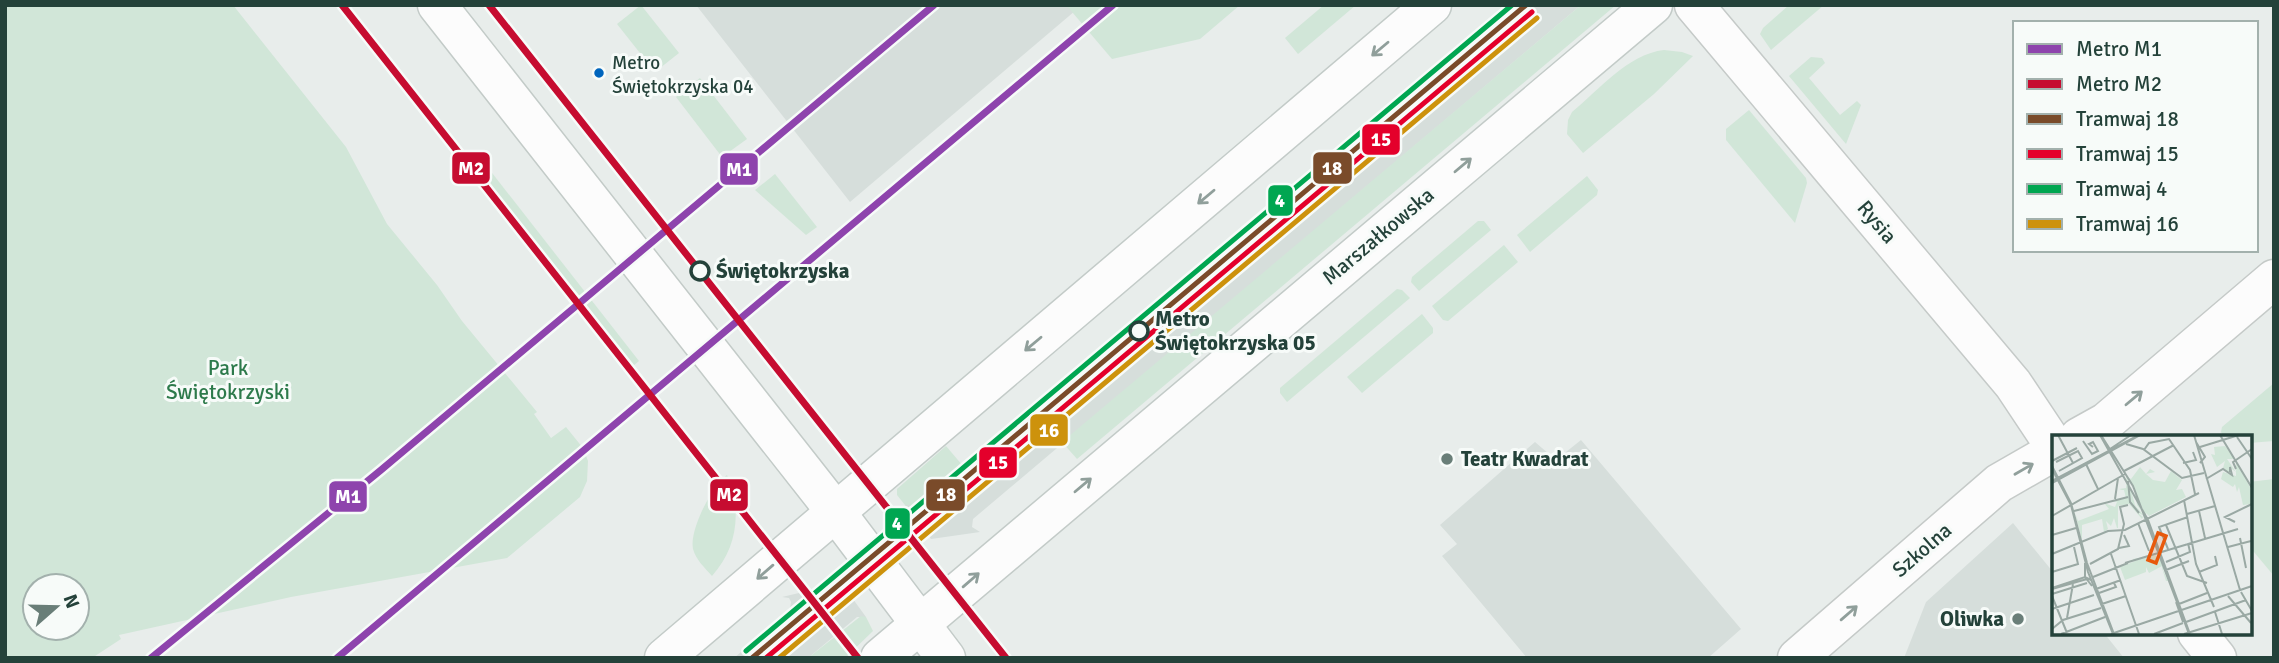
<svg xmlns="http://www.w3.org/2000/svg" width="2279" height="663" font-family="Signika,sans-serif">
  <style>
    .built { fill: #d6dedb }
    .green { fill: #d1e6d8; fill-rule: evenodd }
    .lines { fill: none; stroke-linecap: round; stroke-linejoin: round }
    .street-casing { stroke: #c5cac8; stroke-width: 41 }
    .secondary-casing { stroke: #c3cbc8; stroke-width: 41 }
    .street { stroke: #fcfcfc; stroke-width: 38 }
    .secondary { stroke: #fcfcfc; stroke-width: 38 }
    .tram-1-casing { stroke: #f7fbf9; stroke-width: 10 }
    .tram-2-casing { stroke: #f7fbf9; stroke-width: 10 }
    .tram-3-casing { stroke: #f7fbf9; stroke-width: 10 }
    .tram-4-casing { stroke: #f7fbf9; stroke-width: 10 }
    .tram-1 { stroke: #7a4b2a; stroke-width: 5 }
    .tram-2 { stroke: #e4002b; stroke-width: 5 }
    .tram-3 { stroke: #00a651; stroke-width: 5 }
    .tram-4 { stroke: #cd920c; stroke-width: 5 }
    .metro-1-casing { stroke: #f7fbf9; stroke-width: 12 }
    .metro-2-casing { stroke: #f7fbf9; stroke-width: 12 }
    .metro-1 { stroke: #8e44ad; stroke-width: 7 }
    .metro-2 { stroke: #c60c30; stroke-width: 7 }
    .oneway { stroke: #909f9b }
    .bus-dot { fill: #0065bd; stroke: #f7fbf9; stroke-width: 2.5 }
    .stop-dot { fill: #f7fbf9; stroke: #24423a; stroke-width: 3.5 }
    .poi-dot { fill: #697e78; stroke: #f7fbf9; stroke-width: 2.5 }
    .labels { text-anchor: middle; stroke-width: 6; stroke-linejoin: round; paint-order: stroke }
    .bus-label { font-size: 19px; fill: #24423a; stroke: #f7fbf9; text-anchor: start }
    .street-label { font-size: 21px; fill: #24423a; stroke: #f7fbf9 }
    .stop-label { font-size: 21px; font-weight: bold; fill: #24423a; stroke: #f7fbf9; text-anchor: start }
    .park-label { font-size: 21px; fill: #2d7a4b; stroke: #f7fbf9 }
    .poi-label { font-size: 21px; font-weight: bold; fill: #24423a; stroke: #f7fbf9; text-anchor: start }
    .inset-road { fill: none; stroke: #9aa9a4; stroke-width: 2 }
    .view { fill: #e8590c; fill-opacity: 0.15; stroke: #e8590c; stroke-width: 3.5 }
    .inset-edge { fill: none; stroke: #24423a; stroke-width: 3.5 }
    .line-badge { stroke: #f7fbf9; stroke-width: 2.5 }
    .badge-label { font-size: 19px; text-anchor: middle; font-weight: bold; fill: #fff }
  </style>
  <rect width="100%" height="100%" fill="#e8edeb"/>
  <g class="built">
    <polygon points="696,5 1082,5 850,202"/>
    <polygon points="1509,5 1581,5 973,519 972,527 980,532 931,539 905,505 914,505 1065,382"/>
    <polygon points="1581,440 1741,629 1708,658 1527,658 1442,556 1457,544 1440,525 1535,442 1556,460"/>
    <polygon points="2013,523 2053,572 2053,633 2104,633 2124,658 1904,658 1926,602"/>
    <polygon points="845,588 866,617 857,617 808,658 734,658 790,610 791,602 789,598 782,597 816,589"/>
  </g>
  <g class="green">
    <path d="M5 5H233L346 147 387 224 437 285 462 321 537 412 534 414 551 438 566 427 583 448 588 461 587 481 583 490 580 497 507 558 291 597 119 635 121 639 92 658H5ZM35 586H77V628H35Z"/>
    <polygon points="641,5 679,53 655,72 617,24"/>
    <polygon points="1240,5 1200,39 1112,59 1067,6"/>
    <polygon points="1324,5 1356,5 1298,54 1285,38"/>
    <polygon points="1581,5 1616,5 1077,459 1062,442"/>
    <polygon points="1789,5 1824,5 1771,50 1760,34 1763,28"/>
    <path d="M1664 50 1682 52 1693 56 1654 94 1583 153 1567 134 1568 120 1572 112C1599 90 1628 54 1664 50Z"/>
    <polygon points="1811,57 1822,58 1825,63 1809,78 1840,115 1857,101 1861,105 1846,144 1789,76"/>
    <polygon points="700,78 747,139 722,157 676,97"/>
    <polygon points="1749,110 1806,178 1807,183 1795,223 1726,140 1726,129"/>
    <polygon points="472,151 489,169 639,361 627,371 495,203 466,157"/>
    <polygon points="775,174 817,227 806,235 755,190"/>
    <polygon points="1587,176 1598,190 1597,195 1530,252 1517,235"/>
    <polygon points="1478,221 1484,221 1491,230 1419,291 1411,282 1412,277"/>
    <polygon points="1504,245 1518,262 1448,321 1443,320 1432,306"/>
    <polygon points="1397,289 1402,290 1410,298 1287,402 1280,393 1280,388"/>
    <polygon points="1422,314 1433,328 1433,333 1362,393 1347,377"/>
    <polygon points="2274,383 2274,441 2249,443 2249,437 2224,437 2221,432 2222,427"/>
    <polygon points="946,446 963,466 914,505 905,505 897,495 897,489"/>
    <path d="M727 475C742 510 738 547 712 576 705 568 696 560 693 549 689 530 712 486 727 475Z"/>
    <polygon points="2274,479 2274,576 2249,546 2249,482"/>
    <polygon points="861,616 866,617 873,631 845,658 808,658"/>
  </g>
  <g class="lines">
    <g class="street-casing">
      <g id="street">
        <polyline points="1694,5 2013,384 2053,444"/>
        <polyline points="2079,437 2106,422 2274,279"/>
        <polyline points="2197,633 2217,658"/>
        <polyline points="1797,658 1999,483 2053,452"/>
      </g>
    </g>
    <g class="secondary-casing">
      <g id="secondary">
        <polyline points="437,5 835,511 946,658"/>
        <polyline points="664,658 1432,5"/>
        <polyline points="880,658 1653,5"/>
      </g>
    </g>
    <use href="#street" class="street"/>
    <use href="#secondary" class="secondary"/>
    <g class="tram-1-casing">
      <polyline id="tram-1" points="752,658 1526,5"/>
    </g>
    <g class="tram-2-casing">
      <polyline id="tram-2" points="766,658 1532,12"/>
    </g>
    <g class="tram-3-casing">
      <polyline id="tram-3" points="746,651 1512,5"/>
    </g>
    <g class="tram-4-casing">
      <polyline id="tram-4" points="779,658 1537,18"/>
    </g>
    <use href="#tram-1" class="tram-1"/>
    <use href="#tram-2" class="tram-2"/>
    <use href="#tram-3" class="tram-3"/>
    <use href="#tram-4" class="tram-4"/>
    <g class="metro-1-casing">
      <g id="metro-1">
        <polyline points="151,658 381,470 934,5"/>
        <polyline points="337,658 1113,5"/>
      </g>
    </g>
    <g class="metro-2-casing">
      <g id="metro-2">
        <polyline points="342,5 858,658"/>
        <polyline points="489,5 1006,658"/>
      </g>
    </g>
    <use href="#metro-1" class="metro-1"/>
    <use href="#metro-2" class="metro-2"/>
  </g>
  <defs><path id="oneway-shaft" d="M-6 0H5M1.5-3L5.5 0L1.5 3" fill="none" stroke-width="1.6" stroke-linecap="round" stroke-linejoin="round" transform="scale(1.75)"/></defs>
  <g class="oneway">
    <use href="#oneway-shaft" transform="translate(1380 49) rotate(140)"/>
    <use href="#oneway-shaft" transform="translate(1463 165) rotate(-40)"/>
    <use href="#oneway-shaft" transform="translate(1206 197) rotate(140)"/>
    <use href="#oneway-shaft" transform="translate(1033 344) rotate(140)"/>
    <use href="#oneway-shaft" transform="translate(2134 398) rotate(-40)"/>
    <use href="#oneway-shaft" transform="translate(2024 469) rotate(-30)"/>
    <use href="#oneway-shaft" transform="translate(1083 485) rotate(-40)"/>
    <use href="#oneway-shaft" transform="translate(765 572) rotate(139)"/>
    <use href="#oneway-shaft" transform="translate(971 580) rotate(-41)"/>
    <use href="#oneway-shaft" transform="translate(1849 613) rotate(-41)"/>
  </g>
  <circle class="bus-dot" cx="599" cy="73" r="6"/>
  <g class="stop-dot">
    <circle cx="700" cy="271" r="9"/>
    <circle cx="1139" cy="331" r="9"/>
  </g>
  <g class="poi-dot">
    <circle cx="1447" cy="459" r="7"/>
    <circle cx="2018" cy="619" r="7"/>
  </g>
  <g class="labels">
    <g class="bus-label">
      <text x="612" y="69">Metro<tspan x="612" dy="24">Świętokrzyska 04</tspan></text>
    </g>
    <g class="street-label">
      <text transform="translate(1877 222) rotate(50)" y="7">Rysia</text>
      <text transform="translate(1378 236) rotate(-40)" y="7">Marszałkowska</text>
      <text transform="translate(1922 550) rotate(-41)" y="7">Szkolna</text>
    </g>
    <g class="stop-label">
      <text x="716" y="278">Świętokrzyska</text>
      <text x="1155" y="326">Metro<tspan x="1155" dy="24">Świętokrzyska 05</tspan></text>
    </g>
    <g class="park-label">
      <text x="228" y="375">Park<tspan x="228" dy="24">Świętokrzyski</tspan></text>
    </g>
    <g class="poi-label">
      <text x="1461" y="466">Teatr Kwadrat</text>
      <text x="2004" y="626" text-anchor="end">Oliwka</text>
    </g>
  </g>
  <g transform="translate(2052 435)">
    <rect width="200" height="200" fill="#e8edeb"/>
    <path d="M173 11 183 24H175L184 37 177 32 179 39 171 33 173 26 165 32 159 19 163 20 162 12ZM184 27 199 54V69L191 70 187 52 185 57 183 49 181 52 169 44 171 37 184 41ZM88 32 94 39 98 34 103 37 94 39 101 45 113 47 119 36 130 45 124 55 130 54 134 62 97 81 94 78V82L85 70 82 51 76 44 83 70 92 81 85 77 91 82 90 84 77 69 66 71V93H71H65L62 83 59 91 54 86 56 94 52 97 50 84 30 90V106L23 78 26 86 57 74 52 68 63 72 65 67 58 66 74 63 72 55H70L67 54 74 53V44L76 60 74 41 79 44ZM104 120V127L108 124 112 133 111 135 116 146H114L110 133V131L97 138 94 132V137L73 145 68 132 91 123 81 126V124Z" fill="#d1e6d8"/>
    <path class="inset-road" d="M6 0 21 28M48 0 96 85 138 199M49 0 81 51 137 199M142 0 188 155M168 0 200 53M185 2 200 24M31 6 40 19 46 16 41 7 37 9 41 12M144 7 153 22 148 28M74 9 91 14 130 43 152 38M148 12 187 0M58 14 79 0M92 15 97 8 117 4 138 35 143 59M0 26 25 13M4 27 26 16 30 23 7 36M131 28 144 25 141 17M34 29 46 54M0 31 19 68 35 128 62 199M0 34 19 70 36 137 61 199M184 34 181 27 200 14M72 36 122 10M154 44 171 34 180 40 178 32V37M0 46 87 0M76 46 78 67 87 78M0 48 88 0M63 64 66 43M132 65 144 129 162 172M22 76 76 62M147 76 153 103M135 79 163 71M0 81 73 39M183 87 173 82 200 69M86 88 97 116M114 90 135 141 155 148M0 100 24 93M188 103 194 133M176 112 199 106M67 113 77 111 72 100M116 114 107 92 136 82M0 119 56 96 73 95 147 58M59 119 87 199M114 127 138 117 136 108M33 128V142L40 151M73 128 186 94M38 129 66 114 72 89 68 72 76 70M114 135 137 126M0 137 26 129 22 112M147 137 165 130 163 121M41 142 76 128M0 153 33 142 39 145M0 154 35 144M44 154 69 145M189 157 200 176M47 158 64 152 62 148M0 159 35 148M0 161 15 198M176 161 199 188M124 167 131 187M50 169 74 161M127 169 155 158M0 174 42 160M163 177 170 199M15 183 21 149M134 187 194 165M0 194 11 185 49 173M9 199 53 182M59 199 200 151M102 199 131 188M132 199 200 178"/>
    <path class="view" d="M106 98 114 101 104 128 96 125Z"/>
    <rect width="200" height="200" class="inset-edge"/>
  </g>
  <g class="line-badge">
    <rect x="1361" y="123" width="40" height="33" rx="7" fill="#e4002b"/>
    <rect x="1312" y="151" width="41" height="34" rx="7" fill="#7a4b2a"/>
    <rect x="451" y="151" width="40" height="34" rx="7" fill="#c60c30"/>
    <rect x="719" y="152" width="40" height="34" rx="7" fill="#8e44ad"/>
    <rect x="1267" y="184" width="27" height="33" rx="7" fill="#00a651"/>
    <rect x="1029" y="413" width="40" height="34" rx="7" fill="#cd920c"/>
    <rect x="978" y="446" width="40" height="33" rx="7" fill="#e4002b"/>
    <rect x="709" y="478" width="40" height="34" rx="7" fill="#c60c30"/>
    <rect x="925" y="478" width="41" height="34" rx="7" fill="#7a4b2a"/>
    <rect x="328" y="480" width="40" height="33" rx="7" fill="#8e44ad"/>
    <rect x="884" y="507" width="27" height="33" rx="7" fill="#00a651"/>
  </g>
  <g class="badge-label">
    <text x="1381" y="146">15</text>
    <text x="1332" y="175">18</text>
    <text x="471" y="175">M2</text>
    <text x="739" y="176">M1</text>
    <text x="1280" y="207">4</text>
    <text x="1049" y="437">16</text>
    <text x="998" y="469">15</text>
    <text x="729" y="501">M2</text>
    <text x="946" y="501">18</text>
    <text x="348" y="503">M1</text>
    <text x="897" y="530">4</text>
  </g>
  <rect width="2279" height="663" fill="none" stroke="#24423a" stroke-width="14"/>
  <rect x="2013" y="21" width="245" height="231" fill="#f7fbf9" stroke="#a3b1ad" stroke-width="2"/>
  <rect x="2027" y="44" width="35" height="10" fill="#8e44ad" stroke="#a3b1ad" stroke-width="2"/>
  <text x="2076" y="56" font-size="21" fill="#24423a">Metro M1</text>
  <rect x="2027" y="79" width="35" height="10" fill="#c60c30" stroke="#a3b1ad" stroke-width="2"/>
  <text x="2076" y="91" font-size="21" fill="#24423a">Metro M2</text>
  <rect x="2027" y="114" width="35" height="10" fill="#7a4b2a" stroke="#a3b1ad" stroke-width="2"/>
  <text x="2076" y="126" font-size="21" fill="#24423a">Tramwaj 18</text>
  <rect x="2027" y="149" width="35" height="10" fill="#e4002b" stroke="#a3b1ad" stroke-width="2"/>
  <text x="2076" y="161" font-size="21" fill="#24423a">Tramwaj 15</text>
  <rect x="2027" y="184" width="35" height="10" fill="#00a651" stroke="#a3b1ad" stroke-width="2"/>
  <text x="2076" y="196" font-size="21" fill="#24423a">Tramwaj 4</text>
  <rect x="2027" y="219" width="35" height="10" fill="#cd920c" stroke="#a3b1ad" stroke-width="2"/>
  <text x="2076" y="231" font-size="21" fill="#24423a">Tramwaj 16</text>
  <g transform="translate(56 607) rotate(70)"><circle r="33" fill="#f7fbf9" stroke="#a3b1ad" stroke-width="2"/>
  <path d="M0-5L12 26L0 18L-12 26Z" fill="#697e78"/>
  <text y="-10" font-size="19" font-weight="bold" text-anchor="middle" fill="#24423a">N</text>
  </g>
</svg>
